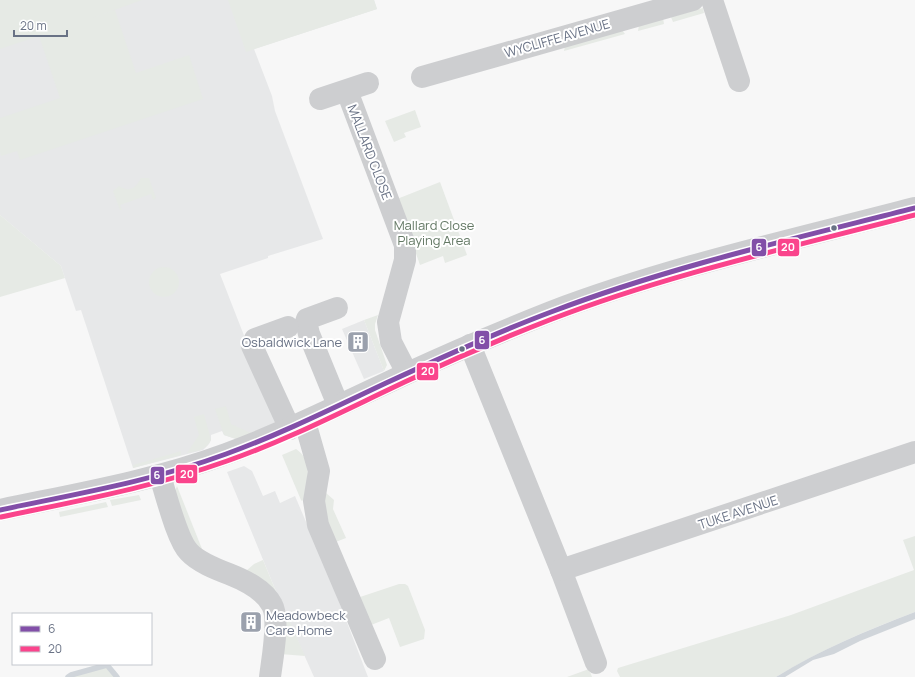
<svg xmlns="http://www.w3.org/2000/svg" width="915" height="677" font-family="Manrope,sans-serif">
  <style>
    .built { fill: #e7e8e9 }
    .green { fill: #e6eae5 }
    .water { fill: #d0d5da }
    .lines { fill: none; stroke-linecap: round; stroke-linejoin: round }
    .stream { stroke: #d0d5da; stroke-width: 5.5 }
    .minor { stroke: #cdced0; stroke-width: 22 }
    .bus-1-casing { stroke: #fff; stroke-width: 8 }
    .bus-2-casing { stroke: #fff; stroke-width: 8 }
    .bus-1 { stroke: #824fa8; stroke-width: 5 }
    .bus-2 { stroke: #fa448c; stroke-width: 5 }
    .bus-dot { fill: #697285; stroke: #fff; stroke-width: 1.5 }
    .labels { text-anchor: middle; stroke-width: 4; stroke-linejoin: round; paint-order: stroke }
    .street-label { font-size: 13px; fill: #697285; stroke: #fff }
    .park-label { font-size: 13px; fill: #637864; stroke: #fff }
    .poi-label { font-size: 13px; fill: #697285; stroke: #fff; text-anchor: end }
    .line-badge { stroke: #fff; stroke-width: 1.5 }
    .badge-label { font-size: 11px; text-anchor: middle; font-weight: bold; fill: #fff }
  </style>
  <rect width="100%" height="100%" fill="#f7f7f7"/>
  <g class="built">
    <polygon points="0,0 374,0 377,9 254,49 272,96 275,111 323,239 268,256 268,258 220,274 261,379 280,421 236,439 224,435 222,431 211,435 211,440 209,444 203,450 133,468 81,310 76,311 61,266 0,215"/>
    <polygon points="364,320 384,371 364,379 342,329"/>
    <polygon points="244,466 252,471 263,496 275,491 280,503 295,496 329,576 368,677 314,677 280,601 227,472"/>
  </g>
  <g class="green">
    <polygon points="0,0 142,0 87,20 115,10 136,73 189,55 203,99 20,160 17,151 1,156 0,152 0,118 60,98 39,36 0,49"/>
    <polygon points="228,0 374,0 377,9 246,52"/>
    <polygon points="703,8 704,13 673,22 671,17"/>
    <polygon points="663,18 664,24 638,31 639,25"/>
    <polygon points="622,30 625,34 564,51 565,46"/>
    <polygon points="415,110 421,127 404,133 406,137 394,142 385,121"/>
    <path d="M141 178H149L156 198 153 200 151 194 120 205 122 210H120L113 191 119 186C130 193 136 188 141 178Z"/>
    <polygon points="440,182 467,255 445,263 443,256 420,265 397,199"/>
    <polygon points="0,215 61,266 65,278 0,297"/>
    <circle cx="164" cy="282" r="15"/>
    <polygon points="378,315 375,324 375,330 387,365 384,371 364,320"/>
    <polygon points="226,406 231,424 251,433 236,439 224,435 215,409"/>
    <path d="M204 414 211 440C206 450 198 451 187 453L199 435 194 417Z"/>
    <path d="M296 449C315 462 306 481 304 499L302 501 301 500 282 455Z"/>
    <polygon points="181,451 181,455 133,468 133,465"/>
    <polygon points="177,486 204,554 199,553 173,496"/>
    <polygon points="326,493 334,500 333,509 346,538 333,543 321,494"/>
    <polygon points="139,495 141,500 112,506 110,500"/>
    <polygon points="106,502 108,507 60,517 59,512"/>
    <path d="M915 536V612C865 631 822 649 776 677H620L617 671 618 668 791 615 914 570 903 540Z"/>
    <polygon points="263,560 280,601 246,571 254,564"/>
    <polygon points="399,584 405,584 408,586 425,630 424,639 400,647 389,618 371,625 360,597"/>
    <polygon points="285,611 305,656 280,654"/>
    <polygon points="107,665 117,677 68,677 71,675"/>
    <polygon points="589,669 592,677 567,677"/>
  </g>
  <path class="water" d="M915 612V619L860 641 834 654 813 660 785 677H776C821 649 866 631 915 612Z"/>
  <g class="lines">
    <polyline class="stream" points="68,677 71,675 107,665 117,677"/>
    <g class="minor">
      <polyline points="712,0 739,81"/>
      <polyline points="422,77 693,0"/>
      <polyline points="347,91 405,245 405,260 388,322 391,342 407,373"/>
      <polyline points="320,99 368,83"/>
      <polyline points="337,308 307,319 306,322 309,334 338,405"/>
      <polyline points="288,327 255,339 252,346 290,429"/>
      <polyline points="470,345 561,570 596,663"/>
      <polyline points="305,422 319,471 314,501 318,525 375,659"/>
      <path d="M160 476C166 494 177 540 189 552 198 562 216 569 229 574 244 580 264 589 272 605 280 619 272 660 270 677"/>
      <path d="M0 510C76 494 153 481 226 454 288 431 348 401 408 373 455 351 503 331 551 312 669 267 793 240 915 208"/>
      <polyline points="561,570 915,452"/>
    </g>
    <g class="bus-1-casing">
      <path id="bus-1" d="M0 510C76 494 153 481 226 454 281 434 333 408 386 383 440 358 495 333 551 312 669 267 793 239 915 208"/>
    </g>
    <g class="bus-2-casing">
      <path id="bus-2" d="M1 517C77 501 154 487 227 461 290 439 349 408 409 380 456 358 503 338 552 319 669 274 793 247 915 215"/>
    </g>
    <use href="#bus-1" class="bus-1"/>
    <use href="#bus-2" class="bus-2"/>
  </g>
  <defs>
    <g id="building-square" transform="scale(1.15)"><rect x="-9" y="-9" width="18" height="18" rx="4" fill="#9ba1ad" stroke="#fff"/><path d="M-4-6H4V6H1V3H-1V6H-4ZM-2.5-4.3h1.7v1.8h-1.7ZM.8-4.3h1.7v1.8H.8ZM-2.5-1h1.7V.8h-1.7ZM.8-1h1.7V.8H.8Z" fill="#fff"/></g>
  </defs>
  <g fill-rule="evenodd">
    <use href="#building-square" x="358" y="342"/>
    <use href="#building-square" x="251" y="622"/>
  </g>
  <g class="bus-dot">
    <circle cx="834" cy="228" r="3.5"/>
    <circle cx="462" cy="349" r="3.5"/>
  </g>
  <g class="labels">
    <g class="street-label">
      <text transform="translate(557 38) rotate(-16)" y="5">WYCLIFFE AVENUE</text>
      <text transform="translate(370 152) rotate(69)" y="5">MALLARD CLOSE</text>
      <text transform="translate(738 512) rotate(-18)" y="5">TUKE AVENUE</text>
    </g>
    <g class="park-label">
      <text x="434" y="230">Mallard Close<tspan x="434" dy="15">Playing Area</tspan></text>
    </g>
    <g class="poi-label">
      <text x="342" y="347">Osbaldwick Lane</text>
      <text x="266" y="620" text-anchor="start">Meadowbeck<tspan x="266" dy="15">Care Home</tspan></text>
    </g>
  </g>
  <g class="line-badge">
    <rect x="777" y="238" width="23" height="19" rx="4" fill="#fa448c"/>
    <rect x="751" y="238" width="16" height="19" rx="4" fill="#824fa8"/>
    <rect x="474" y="330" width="16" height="20" rx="4" fill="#824fa8"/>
    <rect x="416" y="362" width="23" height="19" rx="4" fill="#fa448c"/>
    <rect x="175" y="464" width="23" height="20" rx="4" fill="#fa448c"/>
    <rect x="150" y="466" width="15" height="19" rx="4" fill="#824fa8"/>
  </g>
  <g class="badge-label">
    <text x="788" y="251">20</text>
    <text x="759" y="251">6</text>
    <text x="482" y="344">6</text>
    <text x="428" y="375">20</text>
    <text x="187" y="478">20</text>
    <text x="157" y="479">6</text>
  </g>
  <rect x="12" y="613" width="140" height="52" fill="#ffffff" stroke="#c3c7ce"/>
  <rect x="20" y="626" width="20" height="6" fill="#824fa8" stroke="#c3c7ce"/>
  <text x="48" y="633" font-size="12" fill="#697285">6</text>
  <rect x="20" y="646" width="20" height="6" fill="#fa448c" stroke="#c3c7ce"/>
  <text x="48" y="653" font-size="12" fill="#697285">20</text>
  <path d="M14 30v6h53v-6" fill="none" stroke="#697285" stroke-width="2"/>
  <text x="20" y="30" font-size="12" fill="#697285" stroke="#ffffff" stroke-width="3" paint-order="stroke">20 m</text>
</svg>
